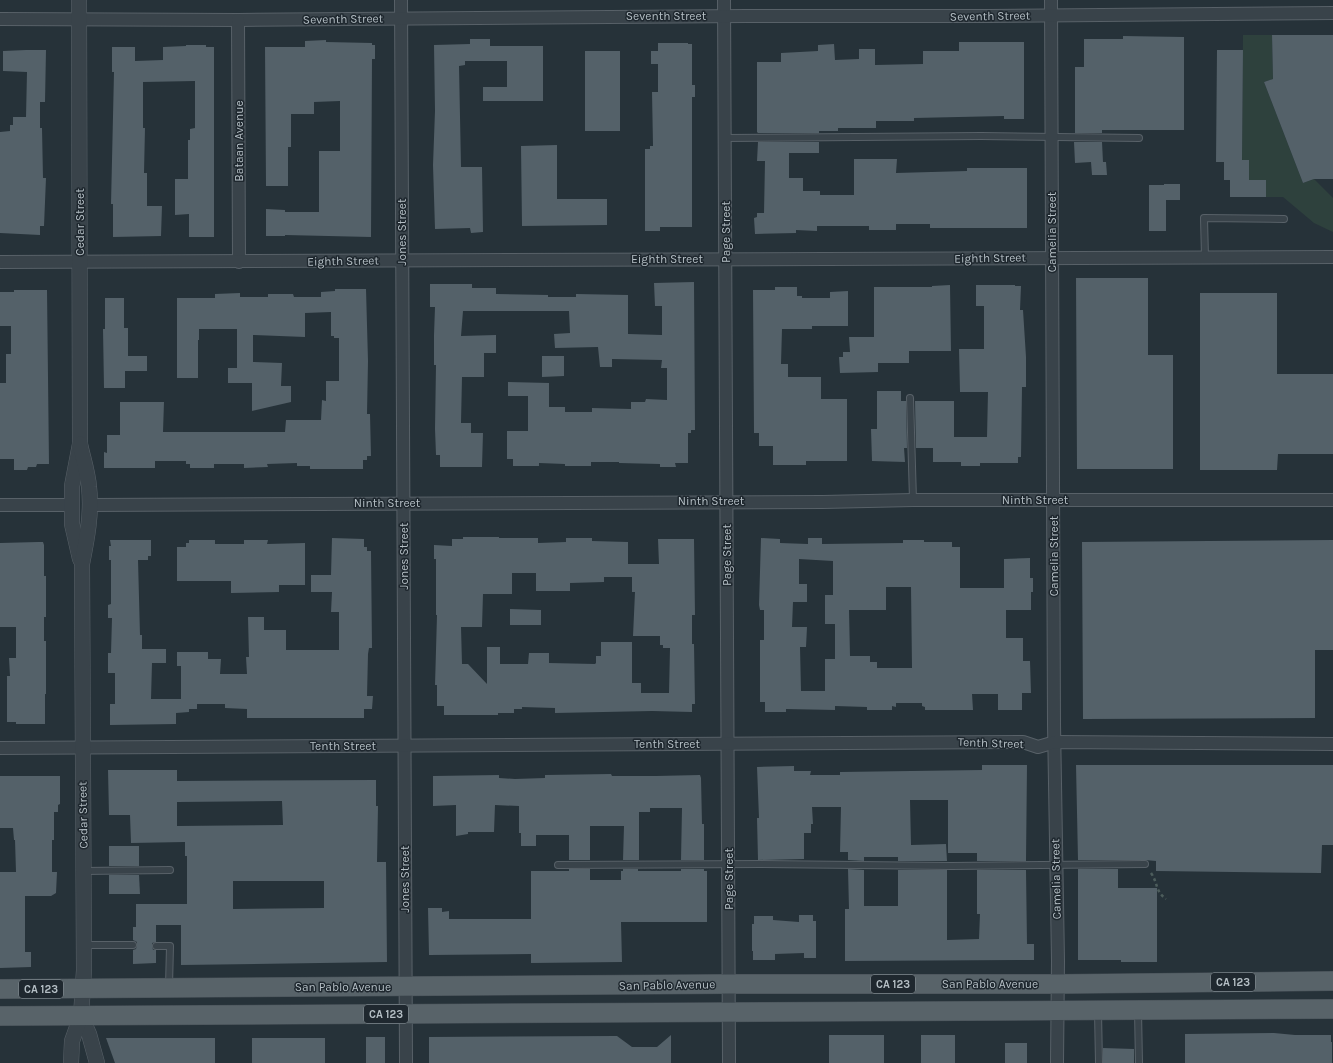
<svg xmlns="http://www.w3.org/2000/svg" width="1333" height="1063" font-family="Karla,sans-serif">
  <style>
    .green { fill: #2e413d }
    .building { fill: #546169; fill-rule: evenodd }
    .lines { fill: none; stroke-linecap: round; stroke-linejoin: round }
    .service-casing { stroke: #586168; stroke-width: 8 }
    .minor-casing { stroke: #586168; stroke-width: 14 }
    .tertiary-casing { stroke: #586168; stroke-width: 16 }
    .primary-casing { stroke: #464f56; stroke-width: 20 }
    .path { stroke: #4d5d5c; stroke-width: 2.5; stroke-dasharray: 3 3; stroke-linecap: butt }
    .service { stroke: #39434a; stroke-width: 6 }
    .minor { stroke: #39434a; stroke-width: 12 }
    .tertiary { stroke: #39434a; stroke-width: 15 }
    .primary { stroke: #586369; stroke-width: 19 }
    .labels { text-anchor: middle; stroke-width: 3; stroke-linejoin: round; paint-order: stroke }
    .shield { fill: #1f282f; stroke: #889298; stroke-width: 1 }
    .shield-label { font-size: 11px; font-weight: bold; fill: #b5bfc5 }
    .street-label { font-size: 12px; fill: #b5bfc5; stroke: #1f282f }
  </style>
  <rect width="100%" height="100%" fill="#263239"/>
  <polygon class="green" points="1243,35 1272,35 1273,79 1264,82 1303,183 1314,179 1333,198 1333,232 1314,223 1283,197 1266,197 1266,181 1249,180 1249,160 1242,160"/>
  <g class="building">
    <polygon points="1272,35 1333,35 1333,179 1314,179 1303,183 1264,82 1273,79"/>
    <polygon points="1123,36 1184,37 1184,130 1102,130 1102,133 1075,133 1075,67 1084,67 1084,39 1123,39"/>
    <polygon points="470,39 490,39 490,46 543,46 543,101 483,101 483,87 507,87 507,61 465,61 465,65 459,66 461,167 482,167 483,232 471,233 470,228 435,229 433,165 435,111 434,45 470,44"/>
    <polygon points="326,40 326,42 372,43 372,45 375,45 375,59 372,59 371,237 285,235 285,236 266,236 266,209 285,210 285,212 319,212 319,151 340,151 340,101 314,102 314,114 291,114 291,147 288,147 288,186 266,186 265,47 305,47 305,41"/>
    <polygon points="959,42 1024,42 1024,119 1004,119 1004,116 914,118 914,121 876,121 876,128 838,128 838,131 819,131 819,133 758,133 757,132 757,62 781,62 781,53 818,51 818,45 834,44 835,60 859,59 859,49 875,49 875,65 923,64 923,51 959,51"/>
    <polygon points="658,43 688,43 688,44 692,44 692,85 695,85 695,97 692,97 692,227 660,227 660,231 645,231 645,149 650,149 650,146 653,146 652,92 658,92 658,64 651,64 651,51 658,51"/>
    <polygon points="186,45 206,45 206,47 214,47 214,237 189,237 189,214 175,215 175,179 188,179 188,140 190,140 190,129 195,128 195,81 143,82 143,128 145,128 144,173 147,173 147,206 162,206 161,236 113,237 113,204 111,204 114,72 112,72 112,47 135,47 135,61 163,60 163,47 186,46"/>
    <polygon points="26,50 46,50 45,102 40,102 40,128 42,128 43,178 46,178 44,226 40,226 40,235 0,233 0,132 10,131 10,125 13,125 13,117 26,117 27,72 3,71 3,51"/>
    <polygon points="1217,50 1243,50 1242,160 1249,160 1249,180 1266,180 1266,197 1230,197 1230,180 1224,180 1224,162 1216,162"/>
    <rect x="585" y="51" width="35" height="80"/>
    <polygon points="758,142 819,142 819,153 789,153 789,178 803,178 803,191 820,191 820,195 854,195 854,159 897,159 896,173 967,171 967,168 1027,168 1027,228 930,228 930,224 896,224 896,230 869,230 869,226 817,226 817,231 796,230 796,233 755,234 754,218 757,217 757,213 764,213 765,161 757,161"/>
    <polygon points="1074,142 1102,142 1103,162 1106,162 1107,175 1092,175 1091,162 1075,163"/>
    <polygon points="557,145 557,199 607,199 607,225 522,226 521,146"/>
    <polygon points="1164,184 1180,184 1180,200 1166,200 1166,231 1149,231 1149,185 1164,185"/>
    <polygon points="1076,278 1148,278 1148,355 1173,355 1173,469 1077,469"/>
    <polygon points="694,282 695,430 691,430 691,433 688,433 688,463 675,463 676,467 660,467 660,464 619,463 619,462 591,462 591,466 565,466 565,464 539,463 539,466 513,466 513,459 507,459 507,431 528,431 528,396 508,396 508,382 549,383 549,407 565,407 565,412 592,412 592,408 631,409 631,402 645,402 646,399 667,400 667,368 661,368 662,360 612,359 612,367 600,367 598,347 555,348 554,334 570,333 569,311 463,311 461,336 496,335 496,353 484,353 484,377 462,377 461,423 471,423 471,433 483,433 482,467 440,467 440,455 436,455 435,429 436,365 434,365 434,335 435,307 430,307 430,284 472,284 472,288 496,288 496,294 548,295 548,297 576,297 576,294 628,295 628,334 662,335 662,306 655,306 654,283"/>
    <polygon points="950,285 951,351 909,351 909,363 878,363 878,372 840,373 839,357 843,357 843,352 850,352 849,337 874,337 874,287 932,287 932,286"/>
    <polygon points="976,285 1015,285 1015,286 1021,286 1020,310 1023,310 1026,357 1026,387 1022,387 1021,457 1018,457 1018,463 980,463 980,466 961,466 961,462 933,462 933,448 916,448 915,401 954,401 954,437 987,437 988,392 960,392 959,349 984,349 984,306 976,306"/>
    <polygon points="775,287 797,287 797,296 802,296 802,298 830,298 830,292 848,291 848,326 812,326 812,329 782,329 781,364 788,364 788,377 821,377 821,399 847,399 847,461 806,461 806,465 773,465 773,446 759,446 759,433 754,433 753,290 775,290"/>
    <polygon points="335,289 366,289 368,361 367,414 370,414 371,456 367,456 367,460 363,460 363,469 310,469 310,466 297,466 297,463 267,464 268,467 244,468 244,464 214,464 214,468 190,468 190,464 186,464 186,461 155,461 155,468 104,468 104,452 107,453 107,435 120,435 120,402 164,402 163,432 285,432 286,420 321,420 322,400 326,401 326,381 339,381 339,338 334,338 334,336 331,336 331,312 305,313 305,337 253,335 253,362 282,363 281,386 291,386 291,402 252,411 252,383 228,383 228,368 237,368 237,329 199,329 199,340 198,340 198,378 177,378 177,298 215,298 215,294 240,293 240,297 268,297 268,294 293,294 294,297 321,297 321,292 335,291"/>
    <polygon points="14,290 47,290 49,464 37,464 36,467 28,467 27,470 14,470 14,459 0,459 0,383 6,383 6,354 11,354 11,326 0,326 0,292 14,292"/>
    <polygon points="1200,293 1277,293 1277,374 1333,374 1333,454 1278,454 1277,470 1200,470"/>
    <polygon points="105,298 124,298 124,328 128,328 128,356 147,356 147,371 125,371 125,388 104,388 103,329 105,329"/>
    <polygon points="542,356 564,356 564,376 542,377"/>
    <polygon points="877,391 901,391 901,401 906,401 907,448 904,448 905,462 872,461 871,429 877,429"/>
    <path d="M463 537H499V538H538V543L566 542V538H592V541L628 542V564H659L658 539H694L695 615H692V644H694L695 704H692V712L652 711 555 713V708L522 707V709H514V713H498V715H444V706H437V685H435L437 615H436V559H434V545L452 546V539H463ZM512 573H536V591H570V583L604 582V577H632V592H635L633 636H660V645H663V648H670L669 693H641V683H632V642H601V656H596V663L595 664 549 663V653H529L528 664H500V647H487V684L468 664H462L461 627H482L483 594H512Z"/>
    <polygon points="332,538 364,539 364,547 367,547 367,551 371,551 372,648 369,648 368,654 367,696 373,696 372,709 364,709 364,718 247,718 247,709 225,708 225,704 197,704 197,709 189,709 189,712 176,713 176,724 110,725 110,704 115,704 115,673 108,673 108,653 111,653 112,618 108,618 108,605 111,604 111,560 109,560 109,546 111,546 110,540 151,540 151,556 148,556 148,560 138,560 140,635 142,635 142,649 166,649 166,663 152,663 151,699 181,699 181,666 177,666 177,652 208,652 208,659 221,659 220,674 247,674 246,657 249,657 248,617 264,617 264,630 286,630 286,650 339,650 339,612 331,612 332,592 311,592 311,575 331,575"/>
    <path d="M761 538 780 539V543L808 544V538H822V544L903 543V540H924V542H952V547H960V588H1004V559L1030 558V578H1033V592H1031V610H1006V638H1023V661H1030L1031 693H1022V710H998V694H972L973 710H925V707L922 706V703H896V707L892 706V710H867V707L835 706V710L786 709V712H765V702H760V640H764V610H760L759 605ZM799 559 833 561V595H825V624H835V659H825V691H801L800 647H806L807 627H792L793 602H807V584H799ZM886 587H911L912 668H877V662H870V656H850L849 610H886Z"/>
    <polygon points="189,540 215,540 215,544 244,544 244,540 268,540 267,544 305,543 305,585 279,585 279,592 231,593 231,581 177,581 177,547 186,547 186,543 189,543"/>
    <polygon points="1333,540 1333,650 1315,650 1315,718 1083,719 1082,542"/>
    <polygon points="38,542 43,542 44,545 44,576 46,576 46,617 44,617 44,641 46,641 46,694 45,694 45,724 16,724 16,722 7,722 7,676 10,676 9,658 16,658 16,627 0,627 0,543"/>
    <polygon points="510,609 541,610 541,625 510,625"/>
    <polygon points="982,765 1027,765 1026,861 977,861 977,853 948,853 948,800 910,800 911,845 946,844 947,861 898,861 898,857 864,857 864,861 848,860 848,852 840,852 841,807 812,807 813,824 811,824 811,833 804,833 804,859 758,860 757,818 759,818 757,767 794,766 794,771 811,771 810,775 840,775 840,772 982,770"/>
    <polygon points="1076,765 1333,765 1333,845 1322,845 1321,873 1156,871 1156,861 1145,860 1078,860"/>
    <path d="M108 770H177V781L376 780V806H378L377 862H386L387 962 181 965V925H156V942L152 943V946L153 950H156V963L133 964V950L136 949 137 945V942L133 940V927H136V904H187V856H185V842L131 843 130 815H109ZM282 801 283 825 177 826V802ZM233 881H324V908L233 909Z"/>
    <polygon points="611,774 612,776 656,776 700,775 701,778 702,824 704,824 704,860 681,860 682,808 650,808 650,812 639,812 639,860 623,860 624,826 590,826 590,860 569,860 569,835 536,835 536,846 521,846 521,833 519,833 519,806 495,805 494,832 468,832 468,834 456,836 456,805 433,806 433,776 499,775 499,778 515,779 545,778 545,775"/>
    <polygon points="0,776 60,776 60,804 58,805 58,812 54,812 54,840 52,840 52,872 57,872 56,893 51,896 25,896 25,952 31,952 31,967 0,968 0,872 16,872 15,840 14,840 13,828 0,828"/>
    <rect x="109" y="846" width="30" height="20"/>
    <polygon points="569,869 590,869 590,880 621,880 621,871 623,871 623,869 638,869 638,871 681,871 681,869 704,869 704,871 707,871 707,922 621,922 622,962 531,963 531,954 429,955 428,908 442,908 442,912 449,911 449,919 531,919 531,871 569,871"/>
    <polygon points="848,869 864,870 864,906 898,906 898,870 947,870 947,940 979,939 980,914 977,914 977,870 1026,870 1027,944 1034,944 1034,960 845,961 845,909 849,909"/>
    <polygon points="1078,869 1118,869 1118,888 1157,888 1157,962 1121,962 1121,960 1078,960"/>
    <polygon points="109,875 139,875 140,894 109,894"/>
    <polygon points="799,915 813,915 813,921 816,921 816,958 804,958 804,953 775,954 775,960 753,960 753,951 752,951 752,924 754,924 754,916 773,916 773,920 799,922"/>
    <polygon points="1274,1033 1295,1035 1331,1035 1331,1042 1332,1042 1332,1063 1185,1063 1185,1034"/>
    <polygon points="671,1035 671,1063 429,1063 429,1037 617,1036 632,1047 657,1047"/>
    <rect x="829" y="1035" width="55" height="28"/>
    <rect x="921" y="1035" width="34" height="28"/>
    <rect x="366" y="1037" width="19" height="26"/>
    <polygon points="106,1038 215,1038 215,1063 115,1063"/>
    <rect x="252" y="1038" width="73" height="25"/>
    <rect x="1005" y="1043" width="22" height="20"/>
    <polygon points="1103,1048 1134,1049 1134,1063 1103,1063"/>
  </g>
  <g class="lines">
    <g class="service-casing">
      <g id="service">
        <polyline points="725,138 981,136 1139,138"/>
        <polyline points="1205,257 1204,218 1284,219"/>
        <polyline points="910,398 913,500"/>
        <polyline points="558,865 762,864 952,866 1145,864"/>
        <polyline points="83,871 170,870"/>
        <polyline points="85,945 133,945"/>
        <polyline points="156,946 170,946 169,986"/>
        <polyline points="1138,1011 1139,1063"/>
        <polyline points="1098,1012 1099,1063"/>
      </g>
    </g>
    <g class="minor-casing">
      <g id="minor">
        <polyline points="401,0 406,1063"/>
        <polyline points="724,0 729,1063"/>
        <polyline points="1051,0 1054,724 1058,961 1057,1063"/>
        <polyline points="0,19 238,20 746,16 989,16 1333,13"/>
        <polyline points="238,20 239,262"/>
        <polyline points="0,262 1333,257"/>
        <polyline points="0,505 72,505"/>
        <polyline points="90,505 823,502 913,500 1333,500"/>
        <polyline points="0,748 1023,742 1038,747 1055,742 1333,744"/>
      </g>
    </g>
    <g class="tertiary-casing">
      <g id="tertiary">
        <polyline points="79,0 80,444 72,486 72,524 80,559"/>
        <polyline points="81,1016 89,1034 97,1063"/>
        <path d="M71 1063 72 1041 81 1016 84 970 82 564C87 539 92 513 89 487 88 473 83 458 80 444"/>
      </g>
    </g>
    <g class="primary-casing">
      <g id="primary">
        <polyline points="0,989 729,984 1057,984 1333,981"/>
        <polyline points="0,1016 1333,1009"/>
      </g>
    </g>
    <path class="path" d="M1151 873C1158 883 1155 891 1166 899"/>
    <use href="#service" class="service"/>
    <use href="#minor" class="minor"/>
    <use href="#tertiary" class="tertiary"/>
    <use href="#primary" class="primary"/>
  </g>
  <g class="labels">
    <g class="shield">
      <rect x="1211" y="973" width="44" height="18" rx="3"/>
      <rect x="871" y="975" width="44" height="18" rx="3"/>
      <rect x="19" y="980" width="44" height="18" rx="3"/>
      <rect x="364" y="1005" width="44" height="18" rx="3"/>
    </g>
    <g class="shield-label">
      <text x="1233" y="986">CA 123</text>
      <text x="893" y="988">CA 123</text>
      <text x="41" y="993">CA 123</text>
      <text x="386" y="1018">CA 123</text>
    </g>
    <g class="street-label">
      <text x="666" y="20">Seventh Street</text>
      <text transform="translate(990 16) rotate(-1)" y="4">Seventh Street</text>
      <text transform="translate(343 19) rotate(-1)" y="4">Seventh Street</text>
      <text transform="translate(239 141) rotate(-90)" y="4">Bataan Avenue</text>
      <text transform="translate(80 222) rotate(-90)" y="4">Cedar Street</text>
      <text transform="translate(402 232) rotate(-90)" y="4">Jones Street</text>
      <text transform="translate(726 232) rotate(-90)" y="4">Page Street</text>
      <text transform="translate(1052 232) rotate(-90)" y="4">Camelia Street</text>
      <text transform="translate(990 258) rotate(-1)" y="4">Eighth Street</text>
      <text x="667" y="263">Eighth Street</text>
      <text transform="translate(343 261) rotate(-1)" y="4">Eighth Street</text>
      <text x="1035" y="504">Ninth Street</text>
      <text x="711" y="505">Ninth Street</text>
      <text x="387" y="507">Ninth Street</text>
      <text transform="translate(727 555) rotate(-90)" y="4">Page Street</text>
      <text transform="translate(404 556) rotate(-90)" y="4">Jones Street</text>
      <text transform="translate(1054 556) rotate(-90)" y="4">Camelia Street</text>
      <text transform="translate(991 743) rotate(2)" y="4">Tenth Street</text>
      <text x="667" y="748">Tenth Street</text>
      <text x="343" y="750">Tenth Street</text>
      <text transform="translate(83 815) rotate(-91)" y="4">Cedar Street</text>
      <text transform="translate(405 879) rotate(-90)" y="4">Jones Street</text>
      <text transform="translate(729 879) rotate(-90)" y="4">Page Street</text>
      <text transform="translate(1056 879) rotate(-91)" y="4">Camelia Street</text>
      <text x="990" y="988">San Pablo Avenue</text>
      <text transform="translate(667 985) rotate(-1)" y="4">San Pablo Avenue</text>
      <text x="343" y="991">San Pablo Avenue</text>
    </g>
  </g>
</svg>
